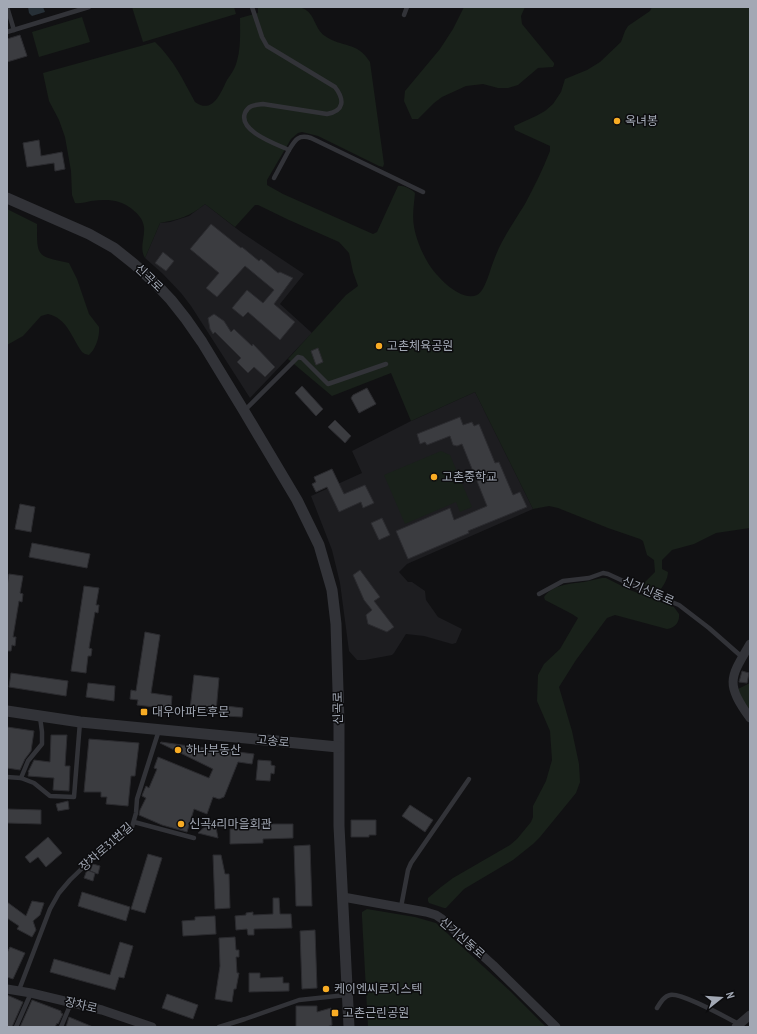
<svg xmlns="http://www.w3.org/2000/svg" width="757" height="1034" font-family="'PT Sans Narrow','Noto Sans KR',sans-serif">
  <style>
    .built { fill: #1d1d20 }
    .green { fill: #19211a }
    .water { fill: #273037 }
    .building { fill: #3b3c40; stroke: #2b2b2f }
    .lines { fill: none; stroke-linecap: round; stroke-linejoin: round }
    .service { stroke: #323338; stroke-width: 4.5 }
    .minor { stroke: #323338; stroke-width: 9 }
    .tertiary { stroke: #323338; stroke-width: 11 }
    .poi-dot { fill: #f8ac24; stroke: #0c0c0e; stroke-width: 1.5 }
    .labels { text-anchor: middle; stroke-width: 3; stroke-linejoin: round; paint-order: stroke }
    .poi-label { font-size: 12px; fill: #a2a8b4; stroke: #0c0c0e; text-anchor: start }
    .street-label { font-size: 12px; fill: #a2a8b4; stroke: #0c0c0e }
  </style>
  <rect width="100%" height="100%" fill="#111113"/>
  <g class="built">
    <polygon points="205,204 241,232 304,274 280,304 312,333 250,398 191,306 181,293 163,274 145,258 160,223 170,222 189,216"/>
    <polygon points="475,392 533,509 407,564 399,572 408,582 412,582 425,591 426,600 438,617 462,629 456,643 452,644 424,636 406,634 394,653 392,655 365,660 357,660 349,651 340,583 332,550 311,496 362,473 352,451 411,421"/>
  </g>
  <g class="green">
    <polygon points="132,7 234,7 236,14 143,42"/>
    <path d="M258 7C267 7 291 5 299 7 316 11 313 28 325 36 342 48 357 41 370 62L384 164 383 167 379 166 318 136 302 132 298 133 291 139 267 180V185L283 194 373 234 377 232 398 186C403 185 411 189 415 193 414 205 412 215 414 227 416 238 421 251 427 261 433 273 460 303 477 295 486 290 490 269 494 260 501 240 514 222 525 204 534 187 543 169 550 151V146L515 130 514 126 536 116 545 111 553 104 561 92 565 79 587 70 600 62 621 42 625 31 628 26 650 11 652 7H750V528L716 533 694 544 672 550 662 560V569L668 572C668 579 663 586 659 592L644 586V583L655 572 654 560 647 555 643 541 640 539 608 528 558 508 549 506 533 509 475 392 411 421 391 373 332 396 288 359 346 295 358 286 353 272 349 253 339 242 289 220 258 205H255L235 227 205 204C189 217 180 219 160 223L145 258C139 248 145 238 144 227 143 219 138 214 132 209 120 199 106 199 91 201 86 202 80 204 75 203L72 195 71 171 65 137 59 120 49 101 43 73 155 42C174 60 183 80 195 102 213 115 221 92 227 80 231 74 235 69 237 61 241 47 240 32 240 18L258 13Z"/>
    <polygon points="464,7 525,7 521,16 522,24 554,63 554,65 553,67 538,68 518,85 508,88 498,88 483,84 466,86 442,97 434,103 418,119 412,119 404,101 405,91 440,49 453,29"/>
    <polygon points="82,17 90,42 39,57 32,32"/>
    <path d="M7 209 37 224C37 257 36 256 69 263L77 279 89 314 99 327C100 336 96 349 89 355L85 354 82 352C72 338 67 318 48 314L41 316 23 336 7 345Z"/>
    <polygon points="441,451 450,455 472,507 460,512 456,502 405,524 384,475"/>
    <path d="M602 578H606L630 590 674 607 679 614C680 622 675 628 667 629L615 615 607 618 576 660 559 687 572 731 579 764 580 782 576 793 540 837 533 844 513 860 464 889 446 908H444L429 903 428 901V898L441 887 453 878 510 845 517 839 531 822 533 817V806L546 781 552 760 550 731 537 701 538 675 544 664 560 649 578 618 572 614 547 601 545 600 544 597C553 584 570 584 584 582 590 581 596 579 602 578Z"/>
    <polygon points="750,683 750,710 741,698 738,689"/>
    <polygon points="367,909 415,917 436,923 511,992 546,1027 368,1027 362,917 362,912"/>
  </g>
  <polygon class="water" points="28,7 43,7 45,12 32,16 29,13"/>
  <g class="building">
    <polygon points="20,35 27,56 7,62 7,39"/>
    <polygon points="39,140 41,156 62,152 65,169 55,171 54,163 27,167 23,143"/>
    <polygon points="211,224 241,248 242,247 259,261 261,259 278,273 280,272 293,278 274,304 295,322 280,340 248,312 243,317 232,308 247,290 263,303 274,290 245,266 217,297 206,288 219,273 190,249"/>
    <polygon points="163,252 174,261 166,271 155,263"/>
    <polygon points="214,314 224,321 231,332 234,329 252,346 253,344 275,367 265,377 254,367 248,373 237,362 241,358 215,332 213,334 210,329 208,318"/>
    <polygon points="318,348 323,362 316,365 311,351"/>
    <polygon points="302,386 323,409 316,416 295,393"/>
    <polygon points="367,388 376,404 359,413 351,398 353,395"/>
    <polygon points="460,417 463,425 472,422 474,426 479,424 495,463 499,462 513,495 520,492 527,507 468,531 469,533 408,559 396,531 450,508 454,520 487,506 462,444 457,446 453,445 450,436 427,445 425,442 420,444 417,434"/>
    <polygon points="335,420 351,436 345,443 328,427"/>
    <polygon points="332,469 344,494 365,485 374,503 363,508 361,502 339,512 327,487 316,492 312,484 316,482 314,477"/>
    <polygon points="20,504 35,507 31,532 15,529"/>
    <polygon points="382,518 390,535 379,540 371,523"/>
    <polygon points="32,543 90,554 87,568 29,557"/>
    <polygon points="360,570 380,597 374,601 394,627 387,632 368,624 366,615 372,610 364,600 353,575"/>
    <polygon points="9,574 23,576 20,593 23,594 22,602 19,601 13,637 16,637 15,646 12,645 11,651 7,651 7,586"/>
    <polygon points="84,586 99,588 96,605 99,605 98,613 95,612 89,648 92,649 91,656 88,656 86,673 71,671"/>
    <polygon points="145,632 160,635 151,693 172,696 171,709 137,705 138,700 130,699 131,690 136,691"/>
    <polygon points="742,671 749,673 747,683 739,682"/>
    <polygon points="11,673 68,681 66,696 9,687"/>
    <polygon points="194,675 219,678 216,712 190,709"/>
    <polygon points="88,683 115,686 114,701 86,697"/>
    <polygon points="226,706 243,708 242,717 225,716"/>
    <polygon points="7,727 34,731 31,751 25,759 20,770 7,768"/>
    <polygon points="51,735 67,735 65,766 70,766 69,791 53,790 54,778 28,776 29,772 28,772 34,760 50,762"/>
    <polygon points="89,739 139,743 135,776 131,776 128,806 106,804 107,797 101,797 101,792 84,792"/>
    <polygon points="161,742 182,745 254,754 252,764 238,762 224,797 219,799 213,797 207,814 194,809 187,832 162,825 139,815 140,810 146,798 142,796 143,793 146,786 149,788 157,769 154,768 158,757 209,778 213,769 160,743"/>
    <polygon points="258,760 271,761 271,765 275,766 274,774 271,773 270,781 256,780"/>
    <polygon points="68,801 69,809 58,811 56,804"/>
    <polygon points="410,805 433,820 425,832 402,816"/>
    <polygon points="7,809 41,810 41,824 7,823"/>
    <polygon points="351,820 376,820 376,835 369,835 369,837 351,837"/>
    <polygon points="211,821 215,822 218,838 198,833"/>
    <polygon points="260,824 293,824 293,838 263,839 263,843 230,844 230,829 242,829 242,827 260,826"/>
    <polygon points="48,837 62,853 46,867 38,857 30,863 25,857"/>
    <polygon points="310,845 312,906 296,906 294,846"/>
    <polygon points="148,854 162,858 145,913 131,909"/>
    <polygon points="213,855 221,855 225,874 229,874 230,908 215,909"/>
    <polygon points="93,864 100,866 98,874 90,871"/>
    <polygon points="87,870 95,873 93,881 84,878"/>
    <polygon points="82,892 130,907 126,921 78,906"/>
    <polygon points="273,898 279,898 280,914 291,914 292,928 254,929 254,935 248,935 247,929 236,930 235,916 246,915 246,913 253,912 253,915 273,914"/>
    <polygon points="32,901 44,903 40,915 33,921 36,930 32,937 17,929 19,926 7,918 7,902 26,916"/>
    <polygon points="215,916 216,934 183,936 182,921 195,920 195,917"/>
    <polygon points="315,930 317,988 302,989 300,931"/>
    <polygon points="235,937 236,950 239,950 239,957 236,957 237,973 239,973 236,989 234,989 232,1002 215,999 220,966 219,938"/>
    <polygon points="120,942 133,946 124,978 119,977 115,990 50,972 54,959 110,975"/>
    <polygon points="10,947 25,953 13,979 7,977 7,953"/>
    <polygon points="249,973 260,973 260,978 283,977 283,983 289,983 289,991 249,992"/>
    <polygon points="167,994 198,1005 193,1019 162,1008"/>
    <polygon points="7,995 23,1002 12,1027 7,1027"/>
    <polygon points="32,1000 61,1011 61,1013 63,1014 58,1024 57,1023 55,1027 20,1027"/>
    <polygon points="296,1006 317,1006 317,1012 331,1008 332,1025 327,1027 296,1027"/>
    <polygon points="69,1017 93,1027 66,1027"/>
  </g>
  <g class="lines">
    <g class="service">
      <polyline points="7,7 14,30"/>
      <path d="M252 7 262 37 267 46 335 87C345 100 344 111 327 114L263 104C255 105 248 105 245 113 238 131 276 144 289 150 295 140 298 134 311 138L423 192"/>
      <polyline points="404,15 407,7"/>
      <polyline points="7,32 89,7"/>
      <polyline points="274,178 289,150"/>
      <polyline points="245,410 298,357 302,358 328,384 386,364"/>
      <polyline points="539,594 563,581 589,578 603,573 608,574 645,591 679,605 709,628 742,657"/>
      <polyline points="7,777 21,778 34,783 50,796 74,797 80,722"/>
      <polyline points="21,778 28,761 42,744 42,732 40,717"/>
      <polyline points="134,822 194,838"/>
      <polyline points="401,907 408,870 411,863 469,779"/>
      <polyline points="19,990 50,909 59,893 70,880 99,852 109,843 129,831 132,827 136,813 137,799 159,730"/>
      <path d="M657 1008C660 1003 664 996 670 995 681 992 727 1018 739 1024"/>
      <polyline points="16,1027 31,993"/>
      <polyline points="61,1027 71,1003"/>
      <polyline points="219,1027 245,1019 299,1000 346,995"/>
    </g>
    <g class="minor">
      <path d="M750 644C730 678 725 683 750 718"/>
      <polyline points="343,897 426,912 436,915 442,919 493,965 556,1027"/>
      <polyline points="7,989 31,993 102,1010 152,1027"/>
      <polyline points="736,1027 750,1015"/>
    </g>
    <g class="tertiary">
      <polyline points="7,198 89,234 114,248 134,264 155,283 171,300 186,319 202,342 244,411 297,500 319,545 332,590 336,624 339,724 339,826 349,1027"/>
      <polyline points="7,711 80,722 338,747"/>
    </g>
  </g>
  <g class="poi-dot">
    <circle cx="617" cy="121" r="4"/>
    <circle cx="379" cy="346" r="4"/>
    <circle cx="434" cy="477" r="4"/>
    <rect x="140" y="708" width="8" height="8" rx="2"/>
    <circle cx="178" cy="750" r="4"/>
    <circle cx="181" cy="824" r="4"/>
    <circle cx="326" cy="989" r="4"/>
    <rect x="331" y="1009" width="8" height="8" rx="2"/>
  </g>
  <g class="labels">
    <g class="poi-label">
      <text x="625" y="125">옥녀봉</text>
      <text x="387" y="350">고촌체육공원</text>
      <text x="442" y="481">고촌중학교</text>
      <text x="152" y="716">대우아파트후문</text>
      <text x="186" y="754">하나부동산</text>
      <text x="189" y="828">신곡4리마을회관</text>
      <text x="334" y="993">케이엔씨로지스텍</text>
      <text x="343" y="1017">고촌근린공원</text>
    </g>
    <g class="street-label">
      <text transform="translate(149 278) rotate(44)" y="4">신곡로</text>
      <text transform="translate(648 591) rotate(23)" y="4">신기신동로</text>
      <text transform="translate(338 708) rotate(-91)" y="4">신곡로</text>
      <text transform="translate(273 741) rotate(6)" y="4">고송로</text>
      <text transform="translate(106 847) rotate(-41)" y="4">장차로31번길</text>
      <text transform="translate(462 938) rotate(41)" y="4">신기신동로</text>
      <text transform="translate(81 1005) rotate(13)" y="4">장차로</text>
    </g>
  </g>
  <rect width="757" height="1034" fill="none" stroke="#a2a8b4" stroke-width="16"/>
  <g transform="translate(721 998) rotate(73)" stroke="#0c0c0e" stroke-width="3" paint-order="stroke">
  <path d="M0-3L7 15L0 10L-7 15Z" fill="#a2a8b4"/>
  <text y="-6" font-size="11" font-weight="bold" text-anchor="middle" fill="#a2a8b4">N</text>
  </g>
</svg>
